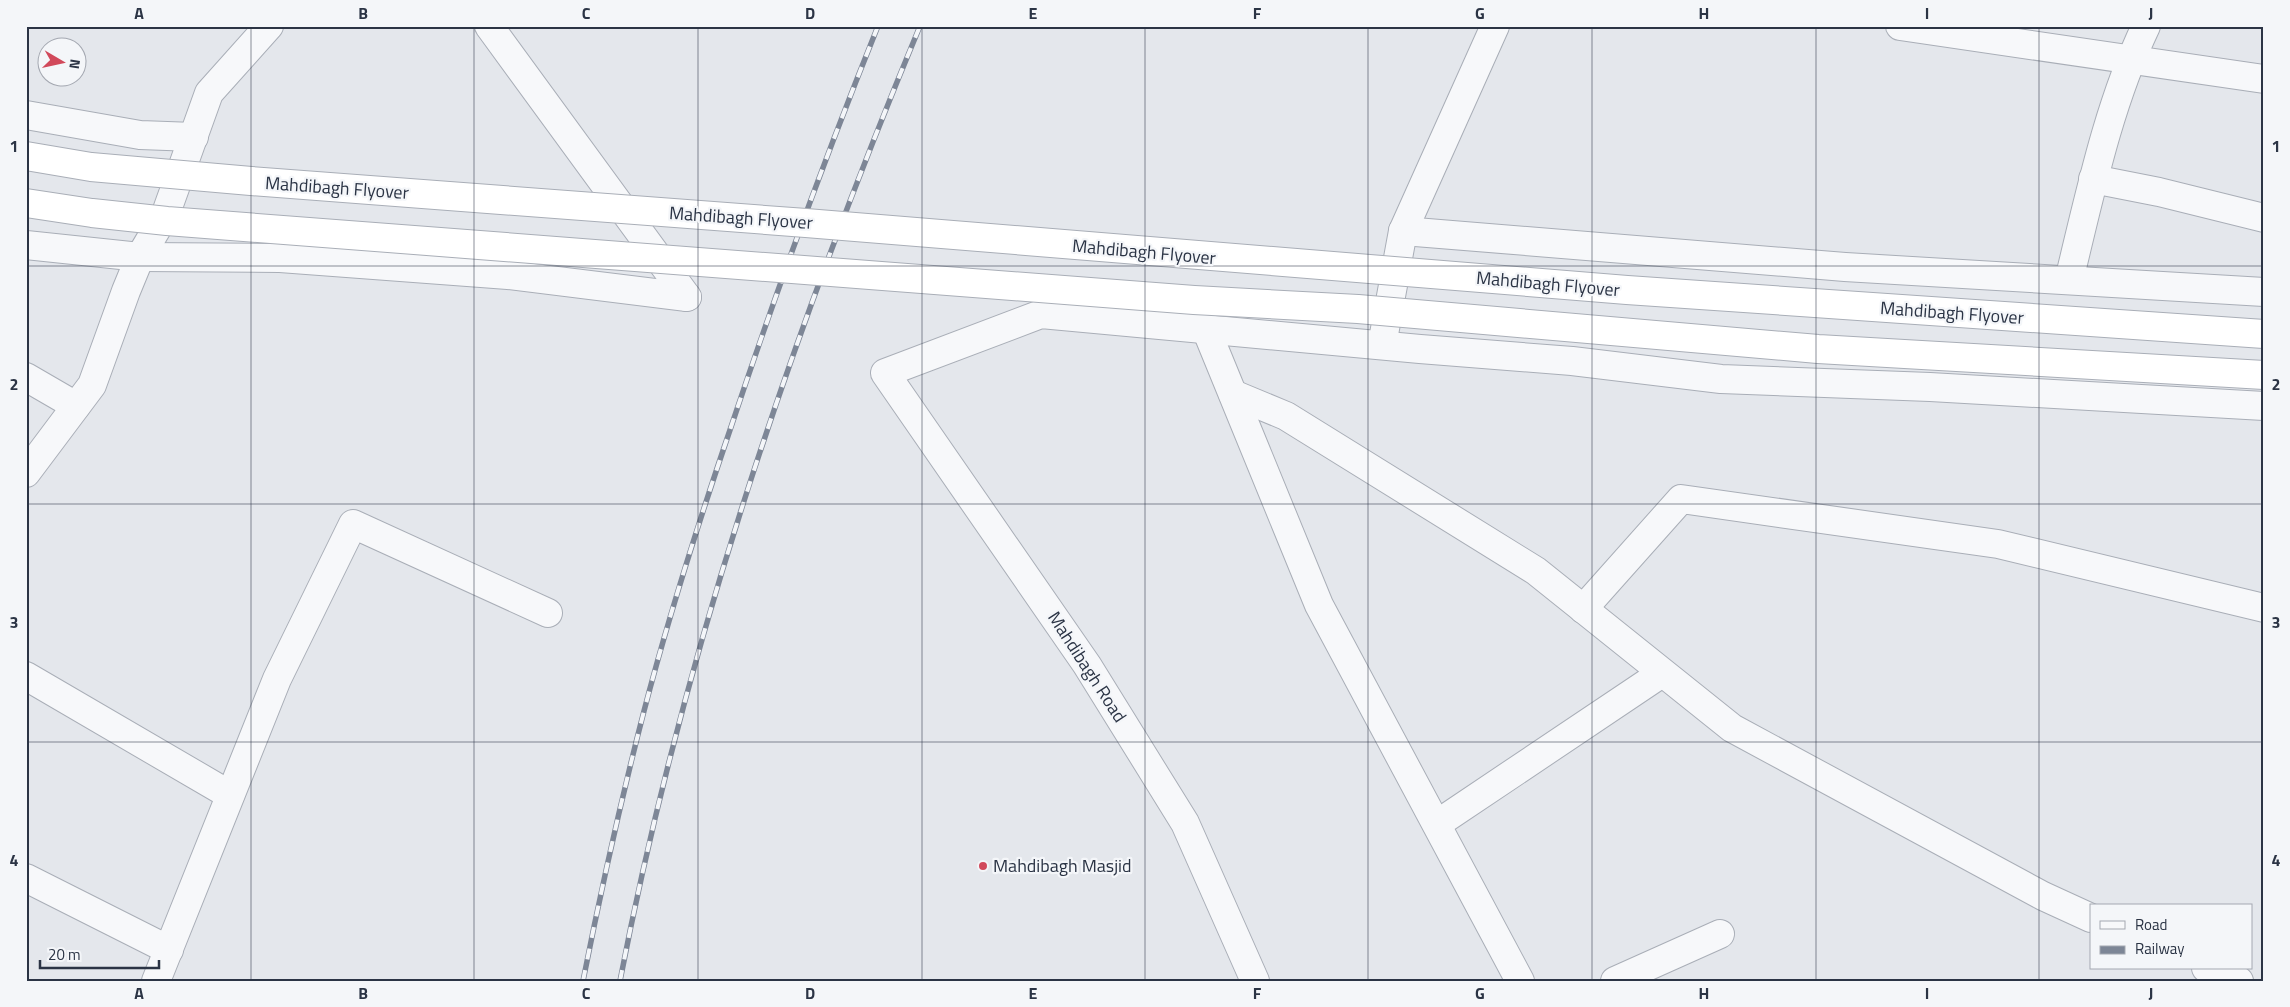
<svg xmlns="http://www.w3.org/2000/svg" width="2290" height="1007" font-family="'Titillium Web',sans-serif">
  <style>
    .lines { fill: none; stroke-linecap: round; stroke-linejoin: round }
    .minor-casing { stroke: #a9aeb7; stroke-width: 30 }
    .tertiary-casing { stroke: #a9aeb7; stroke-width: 30 }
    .minor { stroke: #f7f8fa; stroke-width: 28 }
    .tertiary { stroke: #f7f8fa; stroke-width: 28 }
    .rail-casing { stroke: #7d8696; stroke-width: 5.5 }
    .rail { stroke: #f4f6f9; stroke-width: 4; stroke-dasharray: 11; stroke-linecap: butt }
    .secondary-bridge-casing { stroke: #a9aeb7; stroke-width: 30; stroke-linecap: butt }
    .secondary-bridge { stroke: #fff; stroke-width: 28 }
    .grid { fill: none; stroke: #2b3445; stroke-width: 1; stroke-opacity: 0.55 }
    .poi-dot { fill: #d1495b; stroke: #f4f6f9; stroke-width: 2 }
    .labels { text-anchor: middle; stroke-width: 4.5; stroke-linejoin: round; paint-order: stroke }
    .street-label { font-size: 18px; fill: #2b3445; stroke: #f4f6f9 }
    .poi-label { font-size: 18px; fill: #2b3445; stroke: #f4f6f9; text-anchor: start }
    .neatline { fill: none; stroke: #2b3445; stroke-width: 2 }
    .grid-label { font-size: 16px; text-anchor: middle; font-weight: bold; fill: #2b3445 }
  </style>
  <rect width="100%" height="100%" fill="#e4e7ec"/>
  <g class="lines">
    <g class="minor-casing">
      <g id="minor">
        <polyline points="489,26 687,297"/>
        <polyline points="1900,26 2264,79"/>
        <polyline points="2093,179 2159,192 2264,218"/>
        <polyline points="1403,231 1845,267 2264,292"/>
        <polyline points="140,257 280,258 508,275 687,297"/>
        <path d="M2069 280C2090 194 2108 106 2146 26"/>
        <polyline points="1206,329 1319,605 1520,981"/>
        <polyline points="1382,345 1403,231 1495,26"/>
        <polyline points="26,377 76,406"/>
        <polyline points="1233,394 1286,416 1536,571 1732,728 2043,896 2091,918"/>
        <polyline points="1583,609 1681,499 1998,544 2264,608"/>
        <polyline points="26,676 230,795"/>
        <polyline points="1437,824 1662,673"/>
        <polyline points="26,878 169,950"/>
        <polyline points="2206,968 2239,981"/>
        <polyline points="156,981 277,679 353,524 548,613"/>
        <polyline points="1615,981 1720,934"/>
      </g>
    </g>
    <g class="tertiary-casing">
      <g id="tertiary">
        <polyline points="26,115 140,135 194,137"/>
        <polyline points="26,245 140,257"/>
        <polyline points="26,473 92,385 126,291 140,257 166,213 209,93 269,26"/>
        <polyline points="1255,981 1185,823 1087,665 885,373 1041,314 1420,349 1572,361 1721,379 1930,387 2264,406"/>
      </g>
    </g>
    <use href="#minor" class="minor"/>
    <use href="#tertiary" class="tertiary"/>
    <g class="rail-casing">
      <g id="rail">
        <path d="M583 981C601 890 621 800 644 711 669 615 699 521 731 427 776 292 825 158 878 26"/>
        <path d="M620 981C683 653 792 334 920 26"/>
      </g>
    </g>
    <use href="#rail" class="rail"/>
    <g class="secondary-bridge-casing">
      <g id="secondary-bridge">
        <polyline points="26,156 91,167 251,181 806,223 1627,290 2264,334"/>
        <polyline points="26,203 92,213 167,221 1194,300 1358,309 1818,349 2264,375"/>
      </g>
    </g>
    <use href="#secondary-bridge" class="secondary-bridge"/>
  </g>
  <path class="grid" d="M251 26V981M474 26V981M698 26V981M922 26V981M1145 26V981M1368 26V981M1592 26V981M1816 26V981M2039 26V981M26 266H2264M26 504H2264M26 742H2264"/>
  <circle class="poi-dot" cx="983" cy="866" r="5"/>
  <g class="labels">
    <g class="street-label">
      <text transform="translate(337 188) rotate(4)" y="6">Mahdibagh Flyover</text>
      <text transform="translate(741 218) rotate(4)" y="6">Mahdibagh Flyover</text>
      <text transform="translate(1144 252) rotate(5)" y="6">Mahdibagh Flyover</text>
      <text transform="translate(1548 284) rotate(5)" y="6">Mahdibagh Flyover</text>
      <text transform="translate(1952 313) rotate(4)" y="6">Mahdibagh Flyover</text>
      <text transform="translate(1087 667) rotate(57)" y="6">Mahdibagh Road</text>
    </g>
    <g class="poi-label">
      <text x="993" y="872">Mahdibagh Masjid</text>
    </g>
  </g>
  <rect width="2290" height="1007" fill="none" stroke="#f4f6f9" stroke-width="55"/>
  <rect x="2090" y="904" width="162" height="65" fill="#f4f6f9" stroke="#a4a8b1"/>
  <rect x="2100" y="921" width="25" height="8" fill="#f7f8fa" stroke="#a4a8b1"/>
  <text x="2135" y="930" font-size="15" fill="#2b3445">Road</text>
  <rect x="2100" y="946" width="25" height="8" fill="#7d8696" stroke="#a4a8b1"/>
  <text x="2135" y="954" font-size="15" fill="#2b3445">Railway</text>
  <g transform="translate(62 62) rotate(99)"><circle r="24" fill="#f4f6f9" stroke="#a4a8b1"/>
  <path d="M0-4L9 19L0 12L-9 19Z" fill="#d1495b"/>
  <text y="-8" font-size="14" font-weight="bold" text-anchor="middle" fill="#2b3445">N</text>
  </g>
  <path d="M40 960v8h119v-8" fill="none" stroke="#2b3445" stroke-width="2.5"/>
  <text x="48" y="960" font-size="15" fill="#2b3445" stroke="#f4f6f9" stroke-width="4" paint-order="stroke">20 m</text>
  <rect x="28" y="28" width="2234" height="952" class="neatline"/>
  <g class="grid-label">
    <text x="139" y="19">A</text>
    <text x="363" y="19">B</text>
    <text x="586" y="19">C</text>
    <text x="810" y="19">D</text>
    <text x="1033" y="19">E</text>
    <text x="1257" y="19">F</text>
    <text x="1480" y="19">G</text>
    <text x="1704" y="19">H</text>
    <text x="1927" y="19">I</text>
    <text x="2151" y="19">J</text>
    <text x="14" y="152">1</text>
    <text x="2276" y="152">1</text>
    <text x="14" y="390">2</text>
    <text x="2276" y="390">2</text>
    <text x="14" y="628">3</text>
    <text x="2276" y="628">3</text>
    <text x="14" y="866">4</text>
    <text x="2276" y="866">4</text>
    <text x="139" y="999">A</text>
    <text x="363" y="999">B</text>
    <text x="586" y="999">C</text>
    <text x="810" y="999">D</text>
    <text x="1033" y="999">E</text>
    <text x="1257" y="999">F</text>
    <text x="1480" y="999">G</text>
    <text x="1704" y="999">H</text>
    <text x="1927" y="999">I</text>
    <text x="2151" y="999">J</text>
  </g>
</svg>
